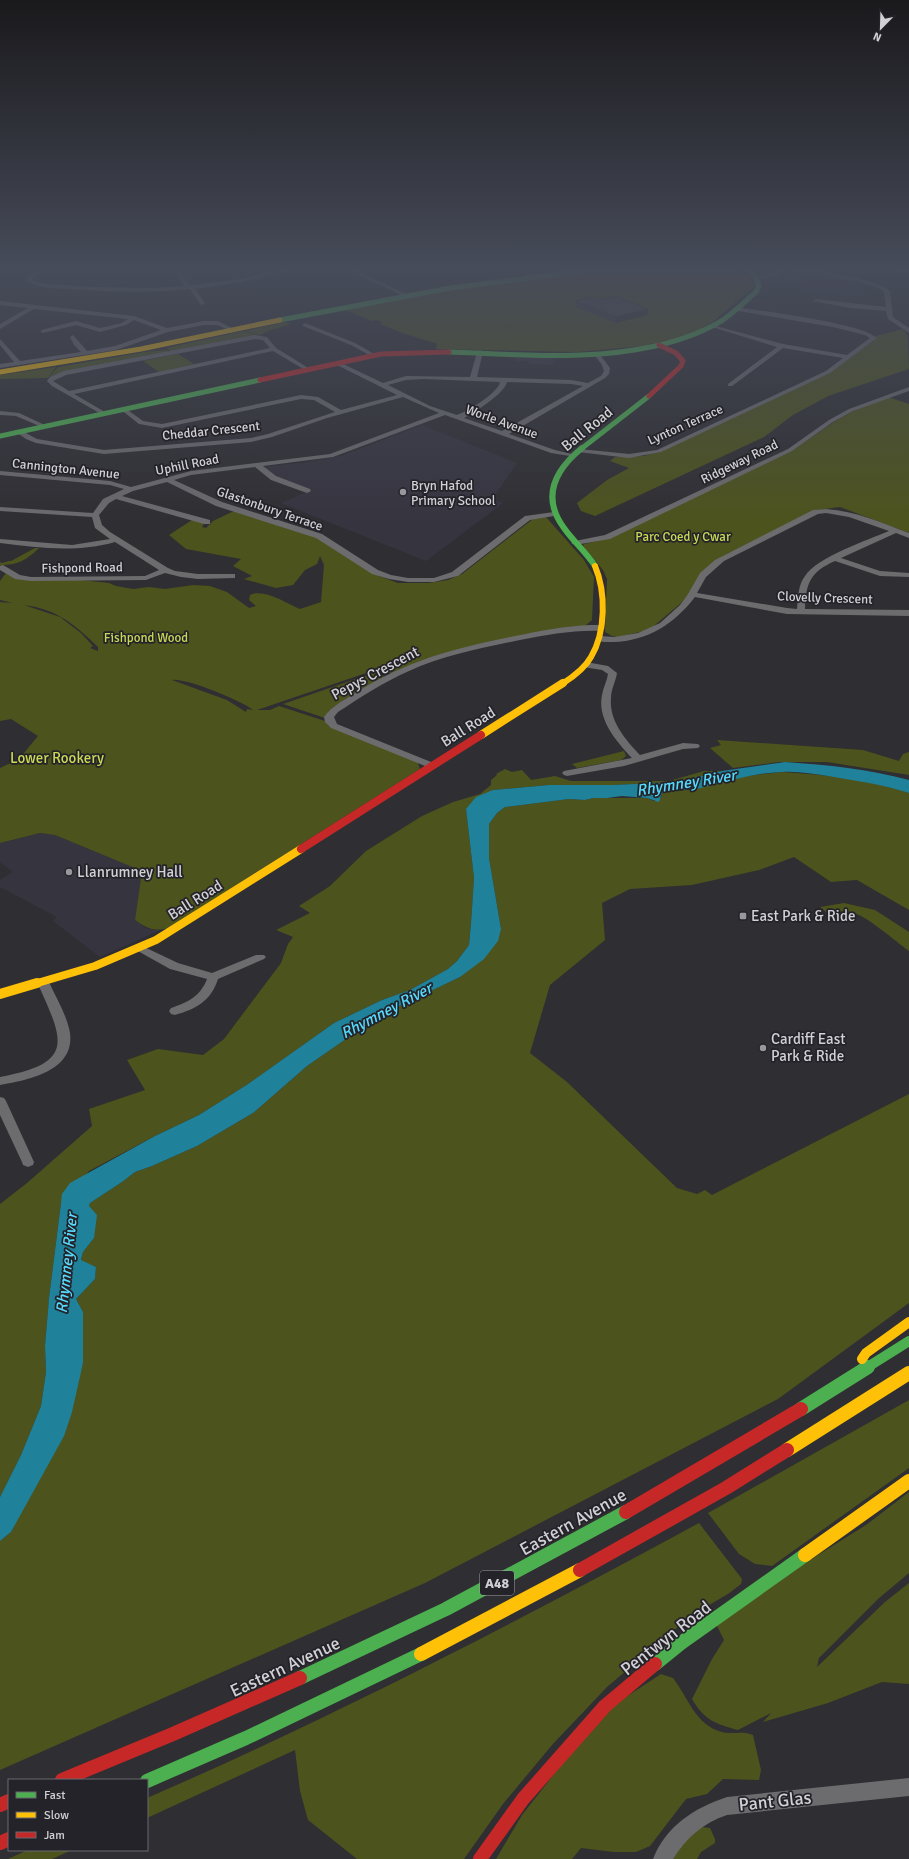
<svg xmlns="http://www.w3.org/2000/svg" width="909" height="1859" font-family="Signika,sans-serif">
  <style>
    .built { fill: #36343f }
    .green { fill: #4d531c; fill-rule: evenodd }
    .water { fill: #1f829a }
    .lines { fill: none; stroke-linecap: round; stroke-linejoin: round }
    .street { fill: #6c6b6e; fill-rule: evenodd }
    .fast-far3 { stroke: #4caf50; stroke-width: 5 }
    .fast-far2 { stroke: #4caf50; stroke-width: 6 }
    .fast-far1 { stroke: #4caf50; stroke-width: 10 }
    .fast { stroke: #4caf50; stroke-width: 14 }
    .slow-far4 { stroke: #ffc107; stroke-width: 5 }
    .slow-far3 { stroke: #ffc107; stroke-width: 6 }
    .slow-far2 { stroke: #ffc107; stroke-width: 8 }
    .slow-far1 { stroke: #ffc107; stroke-width: 10 }
    .slow { stroke: #ffc107; stroke-width: 14 }
    .jam-far2 { stroke: #c62828; stroke-width: 5 }
    .jam-far1 { stroke: #c62828; stroke-width: 8 }
    .jam { stroke: #c62828; stroke-width: 14 }
    .wall { fill: #3e3d3f }
    .shaded-wall { fill: #323233 }
    .building { fill: #484749; stroke: #323233 }
    .poi-dot { fill: #98989c; stroke: #242329; stroke-width: 1.5 }
    .labels { text-anchor: middle; stroke-width: 3.5; stroke-linejoin: round; paint-order: stroke }
    .far-street-label { font-size: 13px; fill: #d1d1d5; stroke: #242329 }
    .far-poi-label { font-size: 13px; fill: #d1d1d5; stroke: #242329; text-anchor: start }
    .far-park-label { font-size: 13px; fill: #cad855; stroke: #242329 }
    .shield { fill: #242329; stroke: #9d9da1; stroke-width: 1 }
    .shield-label { font-size: 14px; font-weight: bold; fill: #d1d1d5 }
    .street-label { font-size: 15px; fill: #d1d1d5; stroke: #242329 }
    .park-label { font-size: 15px; fill: #cad855; stroke: #242329 }
    .poi-label { font-size: 15px; fill: #d1d1d5; stroke: #242329; text-anchor: start }
    .water-label { font-size: 16px; font-style: italic; fill: #56dafd; stroke: #242329 }
    .near-street-label { font-size: 18px; fill: #d1d1d5; stroke: #242329 }
  </style>
  <rect width="100%" height="100%" fill="#2f2e32"/>
  <g class="built">
    <polygon points="751,266 785,266 769,275 759,274"/>
    <polygon points="790,270 859,281 861,295 851,297 799,290 803,286 764,281 778,277"/>
    <polygon points="516,356 554,358 553,365 528,364 529,361 515,361"/>
    <polygon points="422,425 517,463 492,500 503,503 426,561 281,503 311,490 265,473 263,470 265,467 271,466 308,462 341,456"/>
    <polygon points="40,833 55,835 142,871 135,920 146,928 153,930 163,929 100,957 53,921 57,917 0,887 0,880 13,872 0,862 0,843"/>
  </g>
  <g class="green">
    <polygon points="643,266 738,266 751,276 754,286 715,320 700,329 676,338 642,346 577,352 436,349 437,344 435,343 405,334 380,324 383,322 377,320 372,321 343,309 454,289"/>
    <polygon points="285,322 291,324 268,331 260,335 245,331"/>
    <polygon points="903,329 908,336 909,369 828,396 793,415 764,437 595,516 581,511 577,503 607,480 629,468 610,461 615,457 644,456 661,451 829,373 875,340 876,336"/>
    <polygon points="244,331 259,336 173,353 166,348"/>
    <polygon points="162,349 148,352 166,350 171,353 63,372 49,377 58,367"/>
    <polygon points="178,354 194,364 159,372 143,361"/>
    <polygon points="56,367 48,378 0,379 0,375"/>
    <polygon points="888,397 909,404 909,533 840,507 817,510 723,556 680,604 649,630 618,637 612,636 605,632 607,579 603,570 583,546 584,544 606,539 793,450 834,422 853,411"/>
    <path d="M234 511 319 538 379 576 398 583H428L448 580 462 574 533 519 546 517 584 560 594 577 592 620 585 626 479 644 393 673 372 671 257 710H270L279 706 325 721 329 726 417 761 420 769 168 928C154 932 146 928 135 920L142 871 55 835 40 833 0 843V768L19 759 38 736 11 719 0 721V602L13 603 0 600V581L6 573 18 578 81 580 109 583 116 586 133 589 149 587 165 589 193 585 210 586 227 592 249 608 256 606 249 600 250 595C264 588 286 603 300 609L321 602 324 565 320 556 317 564 305 570 293 585 276 588 244 579 252 576 233 566 241 559 186 549 169 535 192 520 204 523 202 527 206 528 213 521ZM24 605C57 609 75 625 98 647V651L90 648 93 646 81 633 60 617ZM172 680C186 678 240 700 253 710L247 709 246 712 227 700Z"/>
    <path d="M35 548H39C32 555 23 562 13 564 9 565 5 564 0 566V562L2 563 9 561H11Z"/>
    <path d="M373 673 381 674 385 678C370 686 331 703 325 718L283 704Z"/>
    <polygon points="717,740 863,750 899,761 903,754 909,752 909,775 827,762 779,762 733,768 710,748 721,745"/>
    <polygon points="624,751 626,756 621,760 577,768 572,764"/>
    <polygon points="505,769 512,772 522,770 531,780 555,776 571,781 669,781 704,771 722,771 677,782 613,785 549,785 493,790 466,809 474,878 471,923 469,945 457,961 448,969 410,990 382,1000 334,1023 248,1084 199,1115 155,1136 89,1171 61,1203 49,1298 45,1346 46,1372 41,1406 21,1455 0,1497 0,1204 27,1183 92,1126 89,1109 145,1090 127,1060 158,1049 203,1055 224,1039 281,963 288,944 293,937 276,930 310,913 299,906 330,886 366,851 422,816 453,802 480,794 491,785 491,780 497,775 496,774"/>
    <path d="M783 772C825 775 869 779 909 793V910L857 880 831 882 794 857 759 870 692 885 630 889 602 903 605 940 550 985 530 1053 567 1082 677 1188 697 1194 705 1190 712 1195 909 1094V1303L778 1399 425 1583 0 1770V1541L11 1532 32 1490 76 1387 83 1363V1312L76 1299 95 1279 96 1267 81 1261 83 1252 94 1238 89 1206 90 1203 122 1182 135 1172 152 1166 197 1146 253 1113 307 1066 346 1039 389 1011 460 977 501 929 489 858V824L497 813 505 807 569 799 585 800 593 798H647L654 801 661 798 662 793 671 790 679 791 698 788 738 777Z"/>
    <path d="M844 903 875 910 909 932V951C895 941 866 915 851 912 844 910 836 912 829 914L820 907Z"/>
    <polygon points="909,1400 909,1468 772,1566 755,1564 739,1554 708,1513"/>
    <path d="M909 1492V1573L878 1599 819 1658 817 1667 885 1602 909 1583V1684L882 1682 828 1703 763 1722 771 1713 738 1730C716 1724 704 1720 692 1699L712 1659 724 1640 716 1624 786 1575 866 1525Z"/>
    <path d="M699 1523 742 1579 741 1584 728 1594 692 1615 607 1687 552 1745 503 1804 464 1859H357L308 1820 300 1791 295 1750 147 1818V1798C336 1716 518 1621 699 1523Z"/>
    <path d="M661 1674 673 1678C688 1697 695 1725 722 1732 732 1735 743 1730 753 1735L761 1770 759 1780 723 1779 707 1794 686 1799 650 1846 636 1852H614L581 1848 572 1859H496L522 1815 603 1712Z"/>
    <polygon points="702,1827 710,1828 715,1839 715,1843 701,1852 697,1859 670,1859 683,1840"/>
    <polygon points="28,1850 72,1850 52,1859 8,1859"/>
  </g>
  <path class="water" d="M785 762C828 765 868 769 909 780V793C882 784 856 781 828 776 813 774 798 771 782 772 754 773 728 781 701 788 688 790 673 789 662 793L659 802 647 798 622 796 607 798H593L585 800 569 799 505 807 497 813 489 824V858L501 929 498 941 484 959 460 977 389 1011 346 1039 307 1066 253 1113 197 1146 152 1166 135 1172 122 1182 90 1203 89 1206 97 1215 94 1238 83 1252 81 1260 96 1267 95 1279 76 1299 83 1312V1363L72 1412 64 1436 11 1532 0 1541V1497L21 1455 41 1406 46 1372 45 1346 49 1298 61 1203 62 1194 70 1183 155 1136 199 1115 248 1084 334 1023 382 1000 410 990 448 969 457 961 469 945 471 923 474 878 466 809 476 797 493 790 549 785H613L677 782 722 771Z"/>
  <g class="lines">
    <g class="street">
      <path d="M44 266H51L31 280 46 284 95 287 154 288 184 286 173 268 131 271 75 268 72 266 131 267 188 266 178 268 189 285H193L241 279 293 266H301L272 275 241 282 195 289 205 303 202 305 200 304 190 289C151 293 110 292 71 289 56 288 39 289 26 281L29 275Z"/>
      <polygon points="341,266 348,266 408,295 403,296"/>
      <path d="M787 266C802 266 877 279 890 291L893 317 909 328V333L888 319 886 311 850 308 813 301 816 299 886 307 884 292 879 288 856 281 788 270 778 276 756 279 753 277 775 273Z"/>
      <polygon points="874,266 886,266 909,269 909,273"/>
      <polygon points="0,301 134,316 167,328 204,321 218,321 236,330 233,332 217,325 204,325 168,332 116,350 0,368 0,364 14,362 0,345 0,339 20,361 81,352 74,345 70,337 73,335 87,351 115,346 161,330 134,320 126,325 100,332 76,325 43,333 41,332 41,330 76,321 100,328 122,323 128,319 34,309 0,329 0,324 28,308 0,305"/>
      <path d="M735 307C762 311 861 323 877 338L830 373 661 452 629 458 578 452 576 451 580 449 629 454 657 450 826 371 843 358 783 348 732 386H728V384L777 347 712 327V325L783 344 847 355 870 338 865 335 833 327 733 310 732 309Z"/>
      <polygon points="305,323 355,343 376,355 371,356 351,345 303,326 302,325"/>
      <path d="M255 335 267 337 276 348 310 369 305 370 273 351 74 394 105 412 106 413 103 415 52 386 47 381 50 377 64 371ZM255 339 263 340 270 348 69 391 53 381 66 375Z"/>
      <path d="M480 350 483 352 477 377 571 380 588 383 601 376 604 371 602 365 593 353 598 352 610 368 609 374 605 378 509 434 555 450 576 455V457L551 453 445 415 333 457 263 466 276 476 310 489 311 491 307 493 271 480 255 467 191 475 174 480 222 502 322 534 378 570 391 575 408 578H434L452 572 525 516 554 512 558 514 554 516 530 520 458 576 434 582H408L389 579 372 574 316 538 216 506 167 482 133 491 122 496 210 520V524H204L116 499 109 503 99 515 102 525 110 532 168 568 175 571 198 574H235V578L198 579 181 577 165 573 146 580 31 581 15 579 0 570V566L3 565 20 575 31 577 145 576 159 570 115 542C77 553 39 548 0 543V539L72 545 110 539 95 528 92 517 0 511V507L93 513 103 499 124 489 110 485 0 475V471L110 481 131 487 191 471 330 454 439 413 403 397 327 418 272 437 251 442 104 454 36 443 26 439 16 432V430H20L37 439 104 450 251 438 268 434 335 412 314 400 301 399 162 428 139 424 120 409 125 408 143 421 162 424 301 395 318 397 341 410 397 395 335 364V362H339L383 383 406 376 470 377 477 352ZM424 379 500 382C498 393 468 411 457 415L430 406 388 385 406 380ZM507 382 571 384 583 386 502 431 464 418C474 413 505 393 507 382Z"/>
      <polygon points="909,387 909,391 853,411 833,422 792,451 610,539 575,545 571,543 575,541 605,535 788,449 829,420 849,409"/>
      <polygon points="0,411 19,413 47,426 44,428 16,416 0,415"/>
      <path d="M826 509C856 511 882 523 909 533V538L896 533 841 558 880 571 909 573V577L880 576 835 561C810 572 806 583 805 609L909 610V616L787 614 695 597C674 624 648 641 613 642 608 642 600 643 596 639L600 636 614 637 638 633 660 623 680 605 688 594 700 573 715 560 813 510ZM826 513 849 517 889 531C868 540 817 557 805 576 798 585 798 597 797 609L787 608 697 593 706 577 724 561 818 514Z"/>
      <path d="M591 625H601L605 628 601 631C573 630 547 635 520 640 482 648 444 655 409 671 384 682 361 697 338 712L334 717 337 724 436 764 438 766 436 768H430L331 728 325 722 324 717C332 706 344 700 355 693 408 660 455 648 515 636 540 631 565 626 591 625Z"/>
      <path d="M586 662 608 666 617 673C616 681 611 689 611 698 609 721 625 739 640 755L683 743 698 744 700 746 698 748 683 749 624 766 567 776 564 775 562 773 564 771 632 758C616 741 597 719 602 695 603 688 607 681 608 674L602 670 583 667V663Z"/>
      <path d="M140 945 178 963 212 973 256 955H264L266 957 264 959 218 979C211 1001 196 1009 175 1015L171 1014 169 1011 171 1008C188 1002 200 997 207 979L170 969 136 950 134 948Z"/>
      <path d="M43 978 49 982C56 998 67 1015 70 1033 75 1071 28 1080 0 1085V1077C77 1063 63 1040 37 982Z"/>
      <polygon points="0,1097 4,1098 6,1101 34,1162 33,1165 28,1167 23,1165 22,1162 0,1115"/>
      <path d="M909 1778V1796L727 1815C703 1823 686 1838 673 1859H653C666 1826 694 1808 727 1797Z"/>
    </g>
    <g class="fast-far3">
      <polyline points="280,320 450,288 622,266"/>
      <path d="M449 352C535 355 640 366 718 323 732 315 744 302 756 292L759 286C756 277 752 270 743 266"/>
      <polyline points="0,436 260,380"/>
      <polyline points="581,449 649,396"/>
    </g>
    <path class="fast-far2" d="M582 448C555 470 541 497 564 528 573 541 586 552 595 566"/>
    <polyline class="fast-far1" points="866,1368 909,1341"/>
    <g class="fast">
      <polyline points="801,1409 868,1367"/>
      <polyline points="655,1664 681,1643 805,1555"/>
      <polyline points="300,1678 446,1609 626,1512"/>
      <polyline points="147,1781 246,1738 421,1654"/>
    </g>
    <polyline class="slow-far4" points="0,372 141,349 280,320"/>
    <path class="slow-far3" d="M562 684C573 677 585 668 591 657 606 632 606 592 595 566"/>
    <g class="slow-far2">
      <polyline points="481,735 563,683"/>
      <polyline points="34,984 95,966 156,940 301,849"/>
    </g>
    <g class="slow-far1">
      <polyline points="0,994 37,983"/>
      <polyline points="862,1359 866,1353 909,1322"/>
    </g>
    <g class="slow">
      <polyline points="787,1450 909,1373"/>
      <polyline points="805,1555 909,1481"/>
      <polyline points="421,1654 580,1570"/>
    </g>
    <g class="jam-far2">
      <polyline points="260,380 381,354 449,352"/>
      <polyline points="649,396 681,366 683,361 676,353 659,345"/>
    </g>
    <polyline class="jam-far1" points="301,849 481,735"/>
    <g class="jam">
      <polyline points="626,1512 801,1409"/>
      <polyline points="580,1570 726,1488 787,1450"/>
      <polyline points="62,1780 173,1734 300,1678"/>
      <polyline points="0,1805 9,1801"/>
      <polyline points="0,1843 9,1839"/>
      <polyline points="480,1859 523,1799 605,1706 655,1664"/>
    </g>
  </g>
  <polygon class="wall" points="575,301 648,309 647,315 616,323 575,307"/>
  <polygon class="shaded-wall" points="648,309 647,315 616,323 616,317"/>
  <polygon class="building" points="615,296 648,309 616,317 575,301 592,297 599,300"/>
  <linearGradient id="sky" x2="0" y2="1"><stop stop-color="#1a191c"/><stop offset="0.51" stop-color="#474c5a"/><stop offset="1" stop-color="#474c5a" stop-opacity="0"/></linearGradient>
  <rect width="909" height="526" fill="url(#sky)"/>
  <g class="poi-dot">
    <circle cx="403" cy="492" r="4"/>
    <circle cx="69" cy="872" r="4"/>
    <rect x="739" y="912" width="8" height="8" rx="2"/>
    <circle cx="763" cy="1048" r="4"/>
  </g>
  <g class="labels">
    <g class="far-street-label">
      <text transform="translate(502 421) rotate(20)" y="5">Worle Avenue</text>
      <text transform="translate(685 424) rotate(-24)" y="5">Lynton Terrace</text>
      <text transform="translate(211 430) rotate(-6)" y="5">Cheddar Crescent</text>
      <text transform="translate(739 461) rotate(-26)" y="5">Ridgeway Road</text>
      <text transform="translate(187 464) rotate(-11)" y="5">Uphill Road</text>
      <text transform="translate(66 468) rotate(6)" y="5">Cannington Avenue</text>
      <text transform="translate(270 508) rotate(19)" y="5">Glastonbury Terrace</text>
      <text transform="translate(82 567) rotate(-1)" y="5">Fishpond Road</text>
      <text transform="translate(825 597) rotate(2)" y="5">Clovelly Crescent</text>
    </g>
    <g class="far-poi-label">
      <text x="411" y="490">Bryn Hafod<tspan x="411" dy="15">Primary School</tspan></text>
    </g>
    <g class="far-park-label">
      <text x="683" y="541">Parc Coed y Cwar</text>
      <text x="146" y="642">Fishpond Wood</text>
    </g>
    <rect class="shield" x="480" y="1571" width="34" height="24" rx="3"/>
    <g class="shield-label">
      <text x="497" y="1588">A48</text>
    </g>
    <g class="street-label">
      <text transform="translate(587 429) rotate(-39)" y="5">Ball Road</text>
      <text transform="translate(375 673) rotate(-28)" y="5">Pepys Crescent</text>
      <text transform="translate(468 727) rotate(-32)" y="5">Ball Road</text>
      <text transform="translate(195 900) rotate(-32)" y="5">Ball Road</text>
    </g>
    <g class="park-label">
      <text x="57" y="763">Lower Rookery</text>
    </g>
    <g class="poi-label">
      <text x="77" y="877">Llanrumney Hall</text>
      <text x="751" y="921">East Park &amp; Ride</text>
      <text x="771" y="1044">Cardiff East<tspan x="771" dy="17">Park &amp; Ride</tspan></text>
    </g>
    <g class="water-label">
      <text transform="translate(686 782) rotate(-9)" y="6">Rhymney River</text>
      <text transform="translate(386 1010) rotate(-28)" y="6">Rhymney River</text>
      <text transform="translate(66 1263) rotate(-84)" y="6">Rhymney River</text>
    </g>
    <g class="near-street-label">
      <text transform="translate(573 1522) rotate(-29)" y="6">Eastern Avenue</text>
      <text transform="translate(666 1638) rotate(-38)" y="6">Pentwyn Road</text>
      <text transform="translate(285 1667) rotate(-25)" y="6">Eastern Avenue</text>
      <text transform="translate(775 1801) rotate(-6)" y="6">Pant Glas</text>
    </g>
  </g>
  <rect x="8" y="1779" width="140" height="72" fill="#242329" stroke="#69696e"/>
  <rect x="16" y="1792" width="20" height="6" fill="#4caf50" stroke="#69696e"/>
  <text x="44" y="1799" font-size="12" fill="#d1d1d5">Fast</text>
  <rect x="16" y="1812" width="20" height="6" fill="#ffc107" stroke="#69696e"/>
  <text x="44" y="1819" font-size="12" fill="#d1d1d5">Slow</text>
  <rect x="16" y="1832" width="20" height="6" fill="#c62828" stroke="#69696e"/>
  <text x="44" y="1839" font-size="12" fill="#d1d1d5">Jam</text>
  <g transform="translate(881 28) rotate(203)" stroke="#242329" stroke-width="3" paint-order="stroke">
  <path d="M0-3L7 15L0 10L-7 15Z" fill="#d1d1d5"/>
  <text y="-6" font-size="11" font-weight="bold" text-anchor="middle" fill="#d1d1d5">N</text>
  </g>
</svg>
